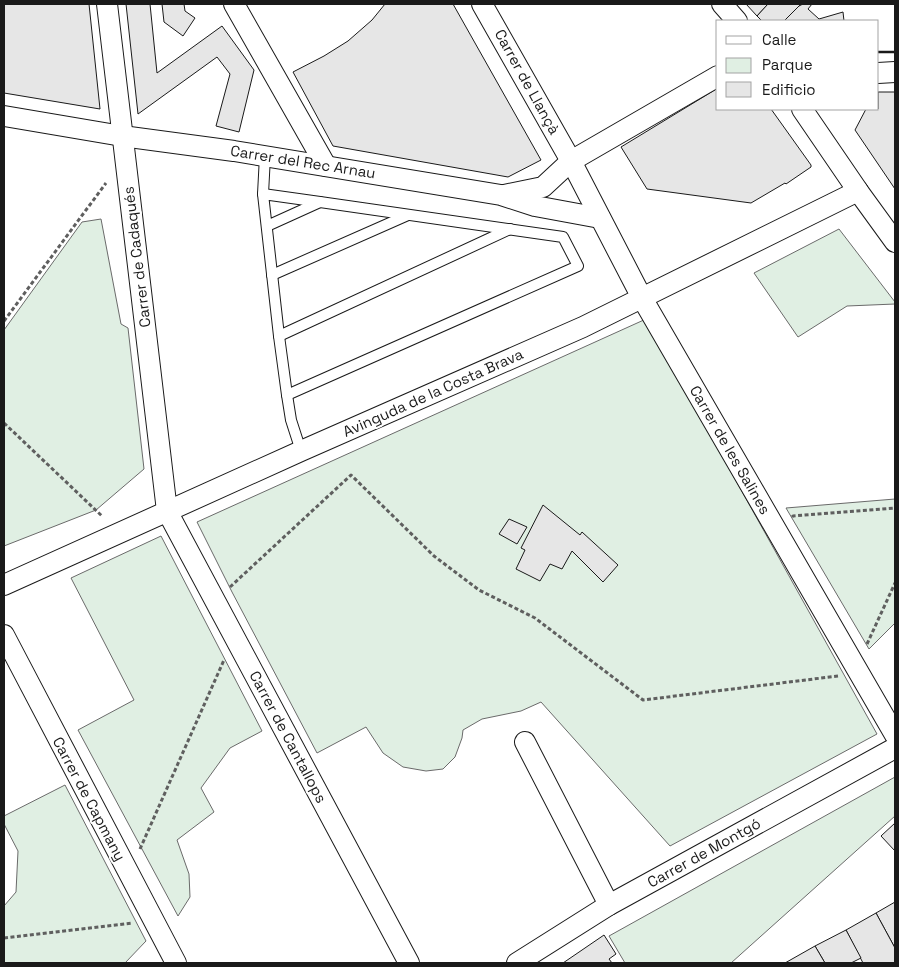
<svg xmlns="http://www.w3.org/2000/svg" width="899" height="967" font-family="'Space Grotesk',sans-serif">
  <style>
    .green { fill: #e0efe3; stroke: #6a6a6a }
    .building { fill: #e6e6e6; stroke: #1a1a1a }
    .lines { fill: none; stroke-linecap: round; stroke-linejoin: round }
    .lane-casing { stroke: #1a1a1a; stroke-width: 12 }
    .street-casing { stroke: #1a1a1a; stroke-width: 22 }
    .path { stroke: #5f5f5f; stroke-width: 3; stroke-dasharray: 4 2.5; stroke-linecap: butt }
    .lane { stroke: #fff; stroke-width: 10 }
    .street { stroke: #fff; stroke-width: 20 }
    .wall { stroke: #1a1a1a; stroke-width: 2.5 }
    .labels { text-anchor: middle; stroke-width: 4; stroke-linejoin: round; paint-order: stroke }
    .street-label { font-size: 15px; fill: #1a1a1a; stroke: #fff }
  </style>
  <rect width="100%" height="100%" fill="#fff"/>
  <g class="green">
    <polygon points="101,219 121,324 128,328 144,469 96,510 4,546 4,330 82,222"/>
    <polygon points="839,229 895,302 895,304 847,306 798,337 754,273"/>
    <polygon points="646,319 877,734 670,846 541,702 521,711 482,719 463,730 462,738 455,757 443,769 426,771 403,767 383,753 366,727 317,753 232,592 197,522"/>
    <polygon points="895,499 895,623 869,649 786,508"/>
    <polygon points="161,536 262,731 230,748 201,788 214,812 177,840 189,874 190,897 178,916 78,730 134,700 71,578"/>
    <polygon points="895,777 895,816 731,963 625,963 609,936"/>
    <polygon points="65,785 146,941 125,963 4,963 4,906 16,892 18,851 4,824 4,816"/>
  </g>
  <g class="building">
    <polygon points="4,4 89,4 100,109 4,93"/>
    <polygon points="126,4 150,4 157,73 222,26 254,70 239,132 216,126 230,74 217,57 138,114"/>
    <polygon points="162,4 184,4 185,11 195,18 183,36 164,22"/>
    <polygon points="385,4 453,4 541,160 508,177 333,146 293,72 324,56 348,41 372,20"/>
    <polygon points="746,4 768,4 757,16"/>
    <polygon points="768,4 799,4 800,5 784,21 762,21 757,16"/>
    <polygon points="803,4 812,4 808,9 819,19 843,12 844,21 784,21 799,6"/>
    <polygon points="718,88 718,109 771,109 811,165 811,167 786,184 785,183 751,203 647,189 621,147"/>
    <polygon points="878,92 895,92 895,189 855,130 866,109 878,109"/>
    <polygon points="543,505 580,535 582,532 618,565 603,582 572,551 562,569 550,564 540,581 516,569 525,550 521,548"/>
    <polygon points="509,519 527,527 517,544 499,534"/>
    <polygon points="895,823 895,851 881,836"/>
    <polygon points="895,902 895,948 876,913"/>
    <polygon points="876,913 895,948 895,963 863,963 846,930"/>
    <polygon points="846,930 861,958 851,963 825,963 815,946"/>
    <polygon points="604,935 616,954 609,959 612,963 563,963"/>
    <polygon points="815,946 825,963 785,963"/>
  </g>
  <g class="lines">
    <g class="lane-casing">
      <g id="lane">
        <polyline points="263,194 265,156"/>
        <polyline points="267,226 320,202 263,194 279,336 287,395 291,420 301,451"/>
        <polyline points="272,275 408,215"/>
        <polyline points="279,336 510,229"/>
        <polyline points="287,395 578,266 563,237 320,202"/>
      </g>
    </g>
    <g class="street-casing">
      <g id="street">
        <polyline points="107,4 167,511 409,963"/>
        <polyline points="234,4 326,166"/>
        <polyline points="482,4 571,161 642,298 895,735"/>
        <polyline points="722,4 737,21"/>
        <polyline points="878,73 895,72"/>
        <polyline points="802,109 858,191 895,242"/>
        <polyline points="4,116 122,136 234,151 501,195 535,206 600,218"/>
        <polyline points="504,195 543,187 571,161 718,76"/>
        <polyline points="4,585 301,451 583,327 858,191"/>
        <polyline points="4,635 176,963"/>
        <polyline points="525,742 609,905"/>
        <polyline points="517,963 609,905 895,748"/>
      </g>
    </g>
    <g class="path">
      <polyline points="4,321 106,183"/>
      <polyline points="4,423 103,517"/>
      <polyline points="792,517 793,516 895,508"/>
      <polyline points="230,587 351,475 434,556 479,590 535,618 643,700 838,676"/>
      <polyline points="867,644 895,583"/>
      <polyline points="140,849 224,660"/>
      <polyline points="4,938 133,923"/>
    </g>
    <use href="#lane" class="lane"/>
    <use href="#street" class="street"/>
    <polyline class="wall" points="878,52 895,52"/>
  </g>
  <g class="labels">
    <g class="street-label">
      <text transform="translate(527 82) rotate(61)" y="5">Carrer de Llançà</text>
      <text transform="translate(303 162) rotate(9)" y="5">Carrer del Rec Arnau</text>
      <text transform="translate(137 257) rotate(-97)" y="5">Carrer de Cadaqués</text>
      <text transform="translate(433 393) rotate(-24)" y="5">Avinguda de la Costa Brava</text>
      <text transform="translate(730 450) rotate(60)" y="5">Carrer de les Salines</text>
      <text transform="translate(288 737) rotate(62)" y="5">Carrer de Cantallops</text>
      <text transform="translate(89 799) rotate(62)" y="5">Carrer de Capmany</text>
      <text transform="translate(704 853) rotate(-29)" y="5">Carrer de Montgó</text>
    </g>
  </g>
  <rect width="899" height="967" fill="none" stroke="#1a1a1a" stroke-width="10"/>
  <rect x="716" y="20" width="162" height="90" fill="#ffffff" stroke="#a3a3a3"/>
  <rect x="726" y="36" width="25" height="8" fill="#ffffff" stroke="#a3a3a3"/>
  <text x="762" y="45" font-size="15" fill="#1a1a1a">Calle</text>
  <rect x="726" y="58" width="25" height="15" fill="#e0efe3" stroke="#a3a3a3"/>
  <text x="762" y="70" font-size="15" fill="#1a1a1a">Parque</text>
  <rect x="726" y="82" width="25" height="15" fill="#e6e6e6" stroke="#a3a3a3"/>
  <text x="762" y="95" font-size="15" fill="#1a1a1a">Edificio</text>
</svg>
